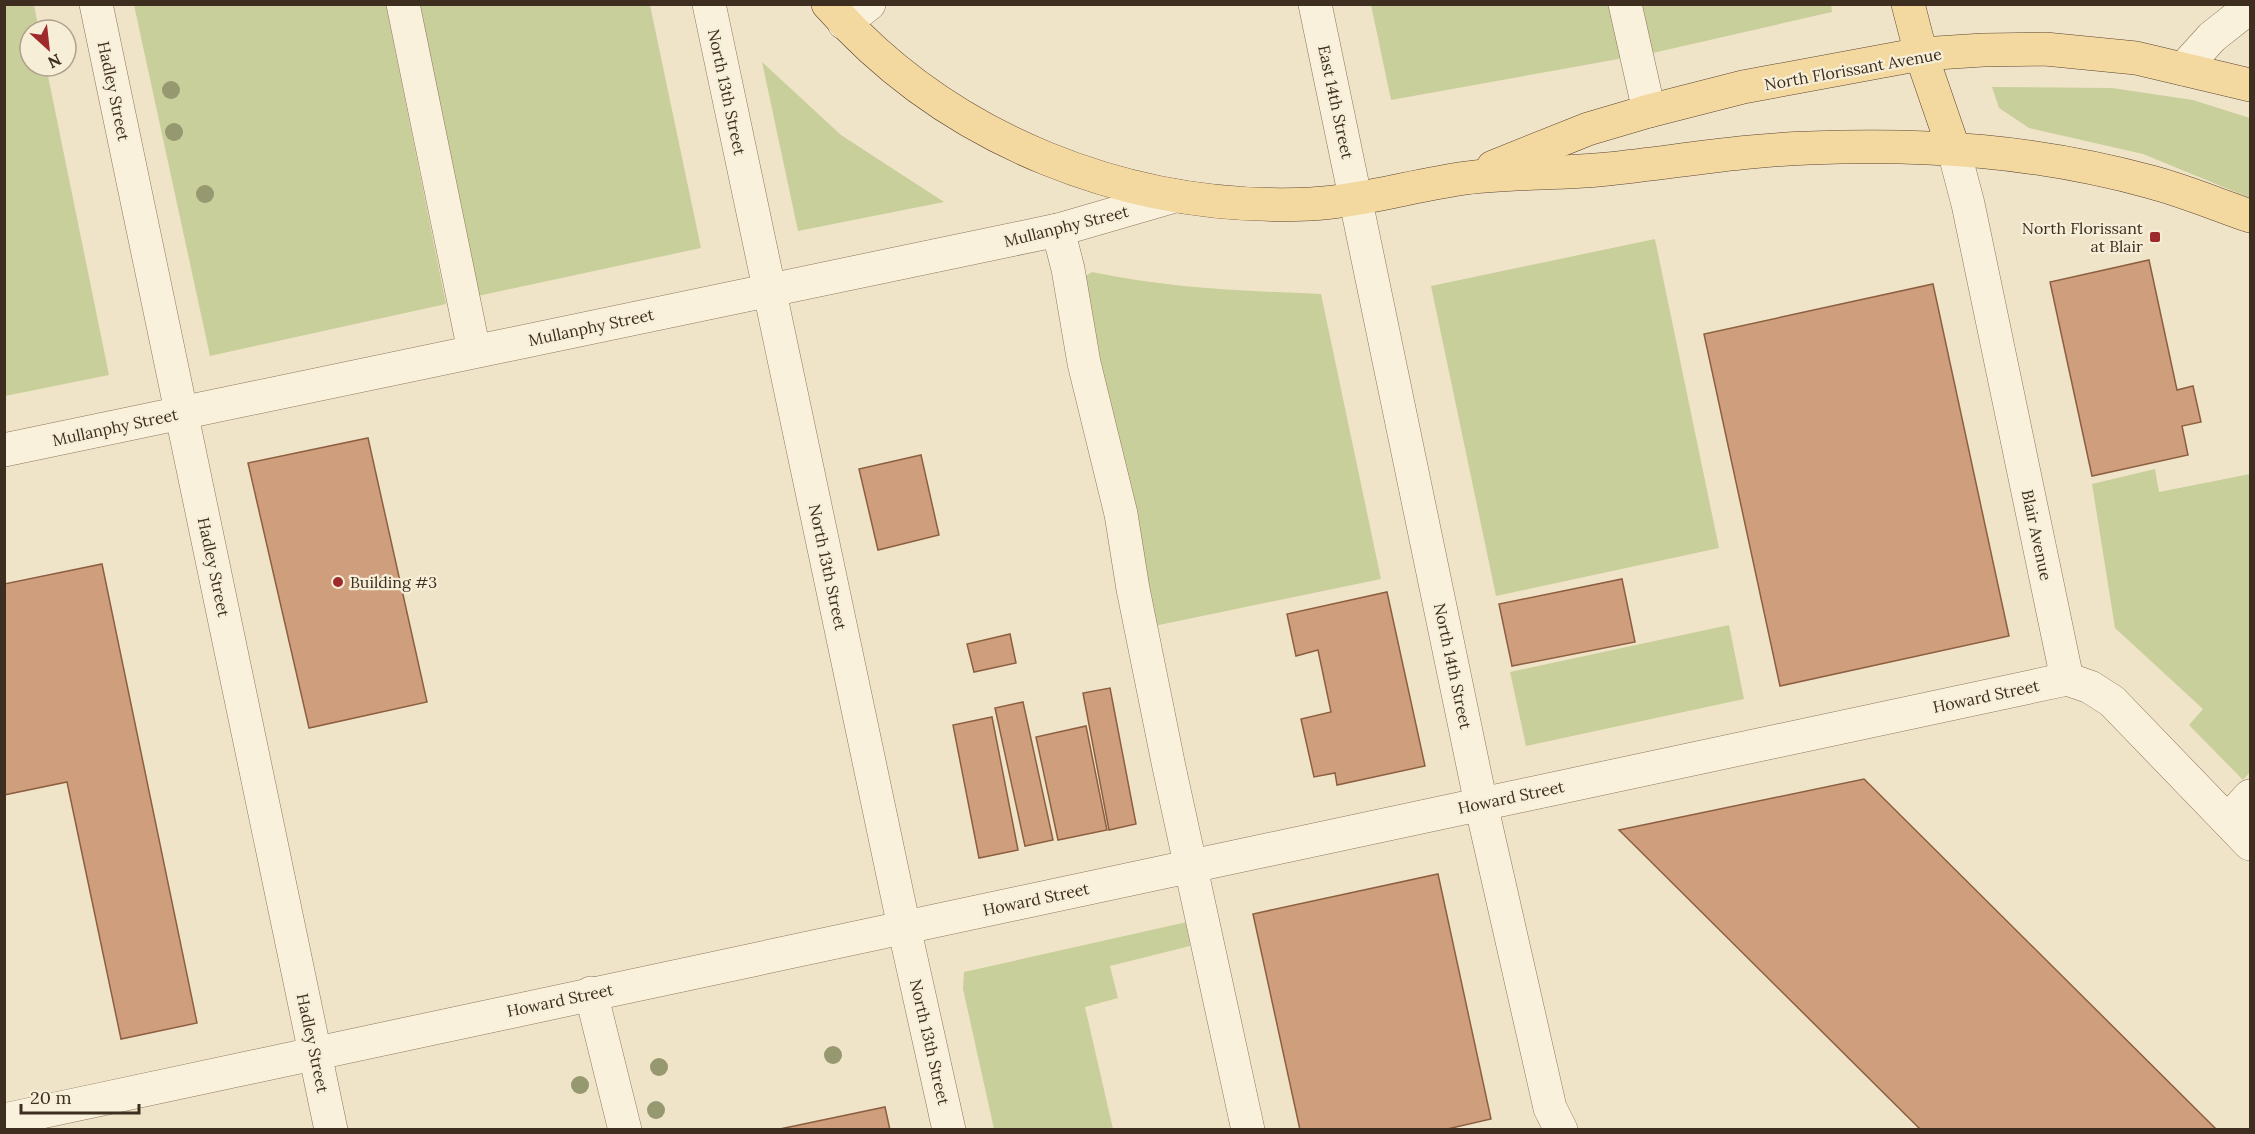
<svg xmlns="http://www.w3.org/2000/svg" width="2255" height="1134" font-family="Lora,serif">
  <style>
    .green { fill: #c9cf9b }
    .building { fill: #cf9f7d; stroke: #8d5f41; stroke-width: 1.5 }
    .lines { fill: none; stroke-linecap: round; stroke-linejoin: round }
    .minor-casing { stroke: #8d765c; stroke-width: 34 }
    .major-casing { stroke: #5b4430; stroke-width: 34 }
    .minor { stroke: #faf1dc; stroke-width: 33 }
    .major { stroke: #f3d9a0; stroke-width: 33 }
    .tree { fill: #96986f }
    .poi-dot { fill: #9e2a2b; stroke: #f7eed8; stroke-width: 2 }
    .labels { text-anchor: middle; stroke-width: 4.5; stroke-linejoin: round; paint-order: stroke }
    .street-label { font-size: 16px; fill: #3d2e20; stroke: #f7eed8 }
    .poi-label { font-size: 16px; fill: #3d2e20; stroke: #f7eed8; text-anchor: end }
  </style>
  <rect width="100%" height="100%" fill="#f0e4c8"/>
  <g class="green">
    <polygon points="5,4 34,5 39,30 30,30 30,66 46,66 109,375 5,396"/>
    <polygon points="1831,4 1832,12 1644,55 1633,5"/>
    <polygon points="134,5 386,5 446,304 210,356"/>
    <polygon points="420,5 650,5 701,248 478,296"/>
    <polygon points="1371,5 1612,5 1624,58 1391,100"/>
    <polygon points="762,62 841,135 944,202 798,231"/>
    <polygon points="1992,87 2112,88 2193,100 2250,118 2250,198 2143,154 2029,128 1999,108"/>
    <polygon points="1655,239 1719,548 1496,596 1431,286"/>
    <path d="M1092 272C1167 288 1244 291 1321 294L1381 579 1154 626 1082 278Z"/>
    <polygon points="2155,469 2159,492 2250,474 2250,772 2243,780 2189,725 2203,709 2115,628 2092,484"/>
    <polygon points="1729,625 1744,699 1526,746 1510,672"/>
    <polygon points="1187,922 1190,946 1110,966 1118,998 1085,1007 1113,1129 994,1129 963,989 964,972"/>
  </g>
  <g class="building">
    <polygon points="2149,260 2177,390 2193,386 2201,422 2182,426 2188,455 2092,476 2050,282"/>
    <polygon points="1933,284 2009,636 1780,686 1704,334"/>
    <polygon points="368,438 427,702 309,728 248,463"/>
    <polygon points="921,455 939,535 878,550 859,469"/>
    <polygon points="102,564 197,1023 121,1039 67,782 4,795 4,584"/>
    <polygon points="1622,579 1635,642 1512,666 1499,604"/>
    <polygon points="1387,592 1425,766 1337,785 1335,773 1314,777 1301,719 1331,712 1318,650 1296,656 1287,614"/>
    <polygon points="1010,634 1016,663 974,672 967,644"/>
    <polygon points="1110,688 1136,824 1109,830 1083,693"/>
    <polygon points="1023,702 1053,840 1025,846 995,708"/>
    <polygon points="992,717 1018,850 979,858 953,725"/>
    <polygon points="1086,726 1107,830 1058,840 1036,737"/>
    <polygon points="1864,779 2217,1130 1921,1130 1619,830"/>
    <polygon points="1438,874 1491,1119 1443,1130 1300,1130 1253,914"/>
    <polygon points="885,1107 890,1130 775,1130"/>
  </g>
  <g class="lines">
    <g class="minor-casing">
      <g id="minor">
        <polyline points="96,4 331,1130"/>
        <polyline points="403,4 474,351"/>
        <polyline points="709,4 904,927 949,1130"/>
        <polyline points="1315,4 1481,804 1550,1108 1561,1130"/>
        <polyline points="1625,4 1649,111"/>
        <polyline points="844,23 869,4"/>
        <polyline points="2183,69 2212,37 2250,7"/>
        <polyline points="1953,147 1968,204 2067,679"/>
        <polyline points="1058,230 1068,269 1084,363 1121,514 1133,589 1169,767 1248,1130"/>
        <polyline points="4,450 1058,230 1175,196"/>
        <polyline points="2067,679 2090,687 2112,701 2250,844"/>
        <polyline points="2228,820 2250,796"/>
        <polyline points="591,993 625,1130"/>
        <polyline points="4,1120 2067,679"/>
      </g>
    </g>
    <g class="major-casing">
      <g id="major">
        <path d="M828 4C948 141 1129 212 1310 204 1363 201 1414 185 1466 178 1513 172 1561 174 1608 169 1675 162 1742 150 1809 148 1928 143 2037 151 2151 182 2185 191 2218 205 2250 216"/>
        <polyline points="1908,4 1921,54 1953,147"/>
        <polyline points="1493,167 1588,129 1649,111 1743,87 1921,54 1983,50 2045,49 2136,58 2250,85"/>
      </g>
    </g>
    <use href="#minor" class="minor"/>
    <use href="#major" class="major"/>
  </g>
  <g class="tree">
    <circle cx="171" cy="90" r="9"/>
    <circle cx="174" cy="132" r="9"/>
    <circle cx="205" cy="194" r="9"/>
    <circle cx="833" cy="1055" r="9"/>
    <circle cx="659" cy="1067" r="9"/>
    <circle cx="580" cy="1085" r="9"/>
    <circle cx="656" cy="1110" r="9"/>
  </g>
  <g class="poi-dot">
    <rect x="2149" y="231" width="12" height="12" rx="3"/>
    <circle cx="338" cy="582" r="6"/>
  </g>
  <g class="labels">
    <g class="street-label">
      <text transform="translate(1853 69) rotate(-10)" y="6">North Florissant Avenue</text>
      <text transform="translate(114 91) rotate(78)" y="6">Hadley Street</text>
      <text transform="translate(727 92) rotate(78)" y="6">North 13th Street</text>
      <text transform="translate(1336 102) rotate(78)" y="6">East 14th Street</text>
      <text transform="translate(1066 226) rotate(-14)" y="6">Mullanphy Street</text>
      <text transform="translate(591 327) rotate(-12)" y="6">Mullanphy Street</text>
      <text transform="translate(115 427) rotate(-12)" y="6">Mullanphy Street</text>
      <text transform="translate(2037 535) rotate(78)" y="6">Blair Avenue</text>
      <text transform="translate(214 567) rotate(78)" y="6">Hadley Street</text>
      <text transform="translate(828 567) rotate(78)" y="6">North 13th Street</text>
      <text transform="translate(1453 666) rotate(78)" y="6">North 14th Street</text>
      <text transform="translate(1986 696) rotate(-12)" y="6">Howard Street</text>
      <text transform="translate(1511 797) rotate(-12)" y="6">Howard Street</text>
      <text transform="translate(1036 899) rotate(-12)" y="6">Howard Street</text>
      <text transform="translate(560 1000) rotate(-12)" y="6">Howard Street</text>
      <text transform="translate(930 1042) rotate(77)" y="6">North 13th Street</text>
      <text transform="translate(313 1043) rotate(78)" y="6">Hadley Street</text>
    </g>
    <g class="poi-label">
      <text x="2143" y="234">North Florissant<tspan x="2143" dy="18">at Blair</tspan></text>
      <text x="350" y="588" text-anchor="start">Building #3</text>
    </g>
  </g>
  <rect width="2255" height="1134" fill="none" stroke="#3d2e20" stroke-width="12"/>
  <g transform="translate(48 48) rotate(153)"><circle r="28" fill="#f7eed8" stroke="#ada18e" stroke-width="1.5"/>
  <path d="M0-4.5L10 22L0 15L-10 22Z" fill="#9e2a2b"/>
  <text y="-9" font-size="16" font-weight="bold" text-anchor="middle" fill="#3d2e20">N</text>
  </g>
  <path d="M21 1104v9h118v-9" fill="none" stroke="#3d2e20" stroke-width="3"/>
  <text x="30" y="1104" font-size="18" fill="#3d2e20" stroke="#f7eed8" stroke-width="4.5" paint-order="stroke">20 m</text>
</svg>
